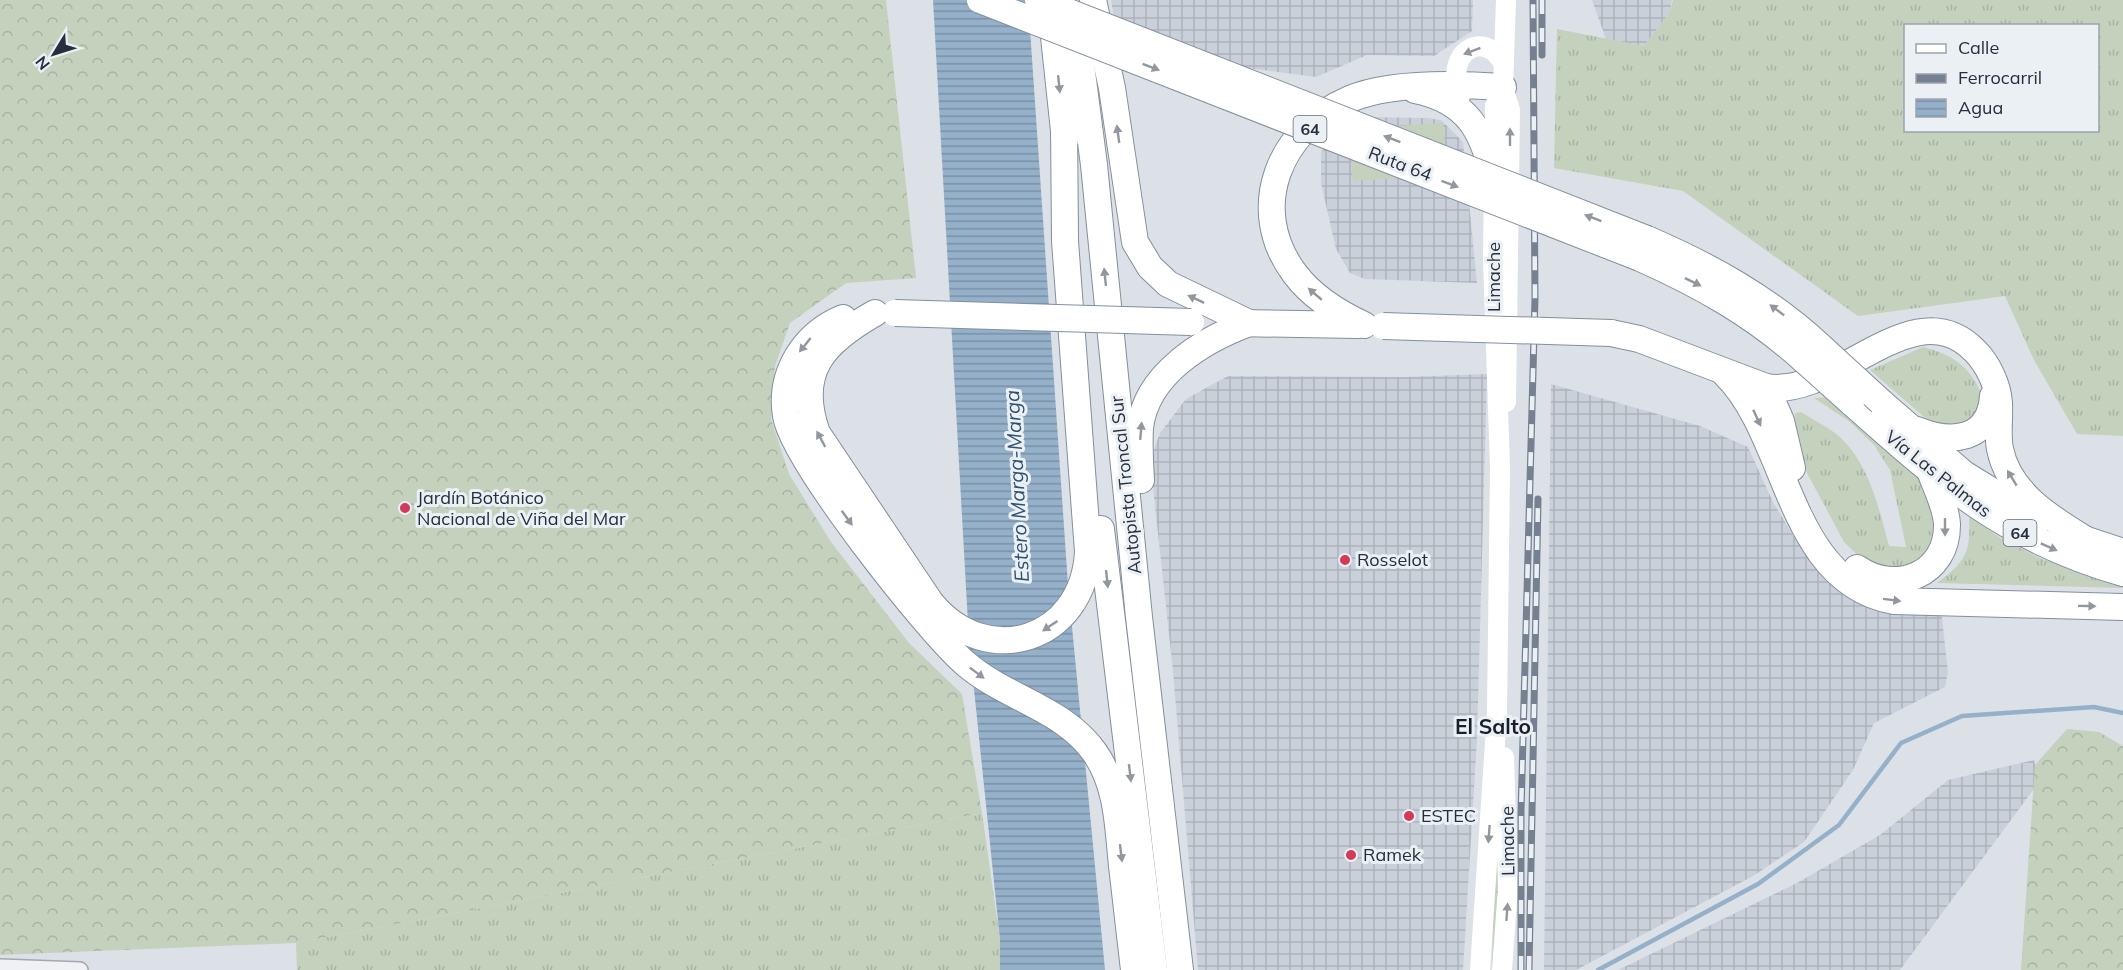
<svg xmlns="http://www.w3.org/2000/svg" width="2123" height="970" font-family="Mulish,sans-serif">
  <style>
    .industrial { fill: url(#industrial-grid) }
    .grass { fill: url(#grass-tufts); fill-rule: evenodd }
    .forest { fill: url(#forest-crowns) }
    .pitch { fill: #c3d1bd }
    .water { fill: url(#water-rules) }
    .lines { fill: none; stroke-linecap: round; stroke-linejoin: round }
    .stream { stroke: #95b0c9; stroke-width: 4.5 }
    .street-casing { stroke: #a1a8b1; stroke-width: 18 }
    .highway-casing { stroke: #838f9e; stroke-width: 28 }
    .street { stroke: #eff1f5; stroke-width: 15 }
    .secondary { stroke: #fff; stroke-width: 20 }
    .highway { stroke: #fff; stroke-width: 26 }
    .rail-casing { stroke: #758191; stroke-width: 7 }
    .rail { stroke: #ebf0f5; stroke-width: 4.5; stroke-dasharray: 14; stroke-linecap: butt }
    .highway-bridge-casing { stroke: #838f9e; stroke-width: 28; stroke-linecap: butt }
    .highway-bridge { stroke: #fff; stroke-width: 26 }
    .oneway { fill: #92979e }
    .poi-dot { fill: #d33958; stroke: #ebf0f5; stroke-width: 2 }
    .labels { text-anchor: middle; stroke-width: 6; stroke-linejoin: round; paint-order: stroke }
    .shield { fill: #ebf0f5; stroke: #606975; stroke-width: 1.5 }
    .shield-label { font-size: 16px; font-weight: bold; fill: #252f3e }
    .street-label { font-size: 18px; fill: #252f3e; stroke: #ebf0f5 }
    .poi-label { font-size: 18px; fill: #252f3e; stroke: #ebf0f5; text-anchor: start }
    .water-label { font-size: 20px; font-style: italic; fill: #2e5073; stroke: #ebf0f5 }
    .quarter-label { font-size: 21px; font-weight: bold; fill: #18202e; stroke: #ebf0f5 }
  </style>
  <defs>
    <pattern id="industrial-grid" width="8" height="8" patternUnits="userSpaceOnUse" patternTransform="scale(1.5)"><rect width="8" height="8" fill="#cad0d9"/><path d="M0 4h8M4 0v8" fill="none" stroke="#adb3bb"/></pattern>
    <pattern id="grass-tufts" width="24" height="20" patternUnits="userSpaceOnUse" patternTransform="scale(1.5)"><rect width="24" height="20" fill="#c3d1bd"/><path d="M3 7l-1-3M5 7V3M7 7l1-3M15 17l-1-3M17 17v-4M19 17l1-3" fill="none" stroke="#a7b4a4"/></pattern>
    <pattern id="forest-crowns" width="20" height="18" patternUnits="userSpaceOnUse" patternTransform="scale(1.5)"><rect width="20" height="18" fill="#c3d1bd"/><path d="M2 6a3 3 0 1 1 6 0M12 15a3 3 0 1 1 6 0" fill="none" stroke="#a7b4a4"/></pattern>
    <pattern id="water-rules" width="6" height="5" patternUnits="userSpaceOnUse" patternTransform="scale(1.5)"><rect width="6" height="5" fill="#95b0c9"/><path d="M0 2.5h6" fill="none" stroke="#7990a5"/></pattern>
  </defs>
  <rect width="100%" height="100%" fill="#dce1e7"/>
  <g class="industrial">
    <polygon points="1111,0 1473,0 1472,31 1434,56 1367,55 1316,77 1120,51"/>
    <polygon points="1592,0 1672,0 1670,12 1644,46 1606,39"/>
    <polygon points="1365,117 1428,118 1441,120 1463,142 1477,283 1365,279 1350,273 1336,249 1321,183 1321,152 1337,131"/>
    <polygon points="1487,374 1477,739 1463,970 1198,970 1173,671 1150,460 1160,433 1186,399 1228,376 1405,377"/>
    <polygon points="1551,384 1700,426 1748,447 1773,502 1803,552 1842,592 1876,606 1941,609 1948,672 1945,687 1874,723 1853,770 1804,842 1753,876 1576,970 1544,970"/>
    <polygon points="2034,760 2039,782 1900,970 1618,970 1797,883 1880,835 1948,780"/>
  </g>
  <g class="grass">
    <path d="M1673 0H2123V436L2077 434 2034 360 2005 296 1858 316 1683 191 1554 168 1557 29 1644 46 1670 12ZM1906 26H2098V130H1906Z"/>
    <path d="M1923 347C1952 354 1971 367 1982 396L1976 414 1965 425 1943 428 1923 416 1870 370Z"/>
    <path d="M1834 397C1870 429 1959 490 1931 547 1926 557 1913 566 1905 573L1869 566 1844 542 1799 458 1794 426 1795 413 1801 412C1815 421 1833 429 1844 441 1871 470 1879 509 1889 546L1906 547 1890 470 1874 445 1850 422 1814 398Z"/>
    <path d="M1969 516 2002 539 2042 559 2123 579V588L1937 583C1966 561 1971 553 1969 516Z"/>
    <polygon points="1496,777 1502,856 1494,970 1492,970"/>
    <polygon points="982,813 1000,940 1000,970 297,970 296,943"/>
  </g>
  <g class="forest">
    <polygon points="0,0 886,0 916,278 846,283 790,323 775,366 771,419 789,474 831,542 909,643 962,694 982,813 296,943 0,955"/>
    <polygon points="2067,729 2099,732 2123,746 2123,970 2021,970 2035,765"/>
  </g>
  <polygon class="pitch" points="1443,123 1447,175 1353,181 1349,129"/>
  <polygon class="water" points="933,0 1028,0 1068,585 1105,970 1000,970 1000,940 969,641"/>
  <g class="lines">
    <polyline class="stream" points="1598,970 1758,884 1839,825 1901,743 1962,716 2094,707 2123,713"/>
    <g class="street-casing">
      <polyline id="street" points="0,967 80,970"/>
    </g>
    <g class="highway-casing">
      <g id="highway">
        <polyline points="1093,0 1112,88 1135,242 1150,267 1168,284 1249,323"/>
        <polyline points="1051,9 1065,140"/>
        <polyline points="1075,18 1094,165 1139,617 1180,970"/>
        <path d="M1415 90C1470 101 1483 133 1495 181"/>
        <path d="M1647 239C1712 267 1769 299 1821 347"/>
        <path d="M1640 258C1701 285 1754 315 1804 360"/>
        <path d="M875 313C824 342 795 371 817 433L931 603C987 671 1083 641 1088 552L1065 241 1064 124"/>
        <path d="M843 318C804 334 779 373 786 416 793 460 928 632 966 664 1007 699 1065 709 1095 753 1118 786 1118 828 1122 866 1126 901 1130 935 1134 970"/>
        <polyline points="1233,323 1358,325"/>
        <path d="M1364 325C1338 313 1313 298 1295 274 1246 209 1279 129 1350 99 1389 82 1460 84 1503 87"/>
        <path d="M1611 333 1639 339 1766 387C1837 399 1913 287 1975 351 1988 364 1998 385 1999 403 2000 419 1997 434 2000 449 2009 494 2052 519 2088 541"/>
        <path d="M1725 374C1789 436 1787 582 1894 601L2123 607"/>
        <polyline points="1766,387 1781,421 1792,468"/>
        <path d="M1851 402C1941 482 2004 539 2123 573"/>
        <polyline points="1881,402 1964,474 2039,520"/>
        <path d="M1917 430C1951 444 1990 441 1993 396"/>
        <path d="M1141 480C1140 463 1139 445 1140 428 1146 374 1203 340 1249 323"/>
        <polyline points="1101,529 1154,970"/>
        <polyline points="2072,535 2123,552"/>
        <path d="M1857 568C1895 595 1948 575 1947 524 1946 506 1936 488 1930 471"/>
      </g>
    </g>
    <use href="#street" class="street"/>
    <g class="secondary">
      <polyline points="1503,87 1510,110 1506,402"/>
      <path d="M1460 96C1443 50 1486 28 1504 65"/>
      <polyline points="1480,970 1497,712 1500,468 1493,259 1495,106 1503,87 1506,0"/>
      <polyline points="1502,970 1508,887 1504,757"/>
    </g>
    <use href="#highway" class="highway"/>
    <g class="rail-casing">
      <g id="rail">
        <polyline points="1542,0 1542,55"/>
        <polyline points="1521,970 1521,812 1535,298 1533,0"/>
        <polyline points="1529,970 1538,499"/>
      </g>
    </g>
    <use href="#rail" class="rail"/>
    <g class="highway-bridge-casing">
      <g id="highway-bridge">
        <polyline points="980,0 1640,258"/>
        <polyline points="1038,0 1647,239"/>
        <polyline points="895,313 1191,322"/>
        <polyline points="1383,326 1611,333"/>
        <polyline points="1821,347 1881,402"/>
        <polyline points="1804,360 1851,402"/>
      </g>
    </g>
    <use href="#highway-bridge" class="highway-bridge"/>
  </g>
  <defs><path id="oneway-solid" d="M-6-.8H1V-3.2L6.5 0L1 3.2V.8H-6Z" transform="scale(1.5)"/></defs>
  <g class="oneway">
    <use href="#oneway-solid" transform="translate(1472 51) rotate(159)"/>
    <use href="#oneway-solid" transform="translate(1151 67) rotate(21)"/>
    <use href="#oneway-solid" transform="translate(1059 84) rotate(84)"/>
    <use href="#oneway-solid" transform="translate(1118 134) rotate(-98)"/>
    <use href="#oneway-solid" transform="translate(1510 137) rotate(-90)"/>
    <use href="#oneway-solid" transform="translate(1392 139) rotate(-159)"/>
    <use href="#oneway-solid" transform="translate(1450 184) rotate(21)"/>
    <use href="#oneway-solid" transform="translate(1593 218) rotate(-159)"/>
    <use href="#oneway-solid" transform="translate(1105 277) rotate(-96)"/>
    <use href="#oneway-solid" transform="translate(1693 282) rotate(26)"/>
    <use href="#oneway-solid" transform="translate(1315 294) rotate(-139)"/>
    <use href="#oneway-solid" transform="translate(1196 299) rotate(-155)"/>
    <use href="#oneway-solid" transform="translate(1777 310) rotate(-143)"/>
    <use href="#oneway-solid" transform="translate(805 345) rotate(129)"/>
    <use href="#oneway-solid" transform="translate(1757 418) rotate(65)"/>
    <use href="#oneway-solid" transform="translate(1141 431) rotate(-85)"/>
    <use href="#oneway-solid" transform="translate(821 439) rotate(-118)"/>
    <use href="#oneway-solid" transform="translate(2012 478) rotate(-121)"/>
    <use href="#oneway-solid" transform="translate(847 518) rotate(54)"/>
    <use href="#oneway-solid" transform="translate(1945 527) rotate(90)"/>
    <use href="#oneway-solid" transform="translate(2049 547) rotate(24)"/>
    <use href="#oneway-solid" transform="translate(1107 579) rotate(84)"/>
    <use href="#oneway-solid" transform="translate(1892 600) rotate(7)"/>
    <use href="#oneway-solid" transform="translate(2087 606) rotate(1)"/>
    <use href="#oneway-solid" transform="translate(1050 626) rotate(146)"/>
    <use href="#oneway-solid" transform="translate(977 673) rotate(37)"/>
    <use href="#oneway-solid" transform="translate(1130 773) rotate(83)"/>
    <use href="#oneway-solid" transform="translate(1489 834) rotate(94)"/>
    <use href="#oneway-solid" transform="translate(1121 853) rotate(83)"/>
    <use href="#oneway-solid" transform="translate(1507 912) rotate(-86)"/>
  </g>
  <g class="poi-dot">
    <circle cx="405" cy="508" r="6"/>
    <circle cx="1345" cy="560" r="6"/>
    <circle cx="1409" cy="816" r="6"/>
    <circle cx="1351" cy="855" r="6"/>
  </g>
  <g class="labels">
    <g class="shield">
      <rect x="1293.5" y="116" width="33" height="26" rx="4.5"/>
      <rect x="2003.5" y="520" width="33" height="26" rx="4.5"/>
    </g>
    <g class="shield-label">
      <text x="1310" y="135">64</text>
      <text x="2020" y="539">64</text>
    </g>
    <g class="street-label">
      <text transform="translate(1400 164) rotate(21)" y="6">Ruta 64</text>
      <text transform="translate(1494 277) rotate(-90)" y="6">Limache</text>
      <text transform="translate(1938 474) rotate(38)" y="6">Vía Las Palmas</text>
      <text transform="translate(1126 485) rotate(-96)" y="6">Autopista Troncal Sur</text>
      <text transform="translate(1508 841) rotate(-91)" y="6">Limache</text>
    </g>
    <g class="poi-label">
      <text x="417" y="504">Jardín Botánico<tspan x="417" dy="21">Nacional de Viña del Mar</tspan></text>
      <text x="1357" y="566">Rosselot</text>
      <text x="1421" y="822">ESTEC</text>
      <text x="1363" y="861">Ramek</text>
    </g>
    <g class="water-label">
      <text transform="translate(1017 486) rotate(-93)" y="7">Estero Marga-Marga</text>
    </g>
    <g class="quarter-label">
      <text x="1493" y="734">El Salto</text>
    </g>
  </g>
  <rect x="1904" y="24" width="195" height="108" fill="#ebf0f5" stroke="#9ca3ac" stroke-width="1.5"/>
  <rect x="1916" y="44" width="30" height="9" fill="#ffffff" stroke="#9ca3ac" stroke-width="1.5"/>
  <text x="1958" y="54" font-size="18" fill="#252f3e">Calle</text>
  <rect x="1916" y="74" width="30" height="9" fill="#758191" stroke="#9ca3ac" stroke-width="1.5"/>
  <text x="1958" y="84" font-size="18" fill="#252f3e">Ferrocarril</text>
  <rect x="1916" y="99" width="30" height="18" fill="url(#water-rules)" stroke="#9ca3ac" stroke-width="1.5"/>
  <text x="1958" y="114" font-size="18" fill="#252f3e">Agua</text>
  <g transform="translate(54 54) rotate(232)" stroke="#ebf0f5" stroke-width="4.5" paint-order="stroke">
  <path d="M0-4.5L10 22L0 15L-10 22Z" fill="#252f3e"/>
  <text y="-9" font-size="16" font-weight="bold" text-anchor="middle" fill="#252f3e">N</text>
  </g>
</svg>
